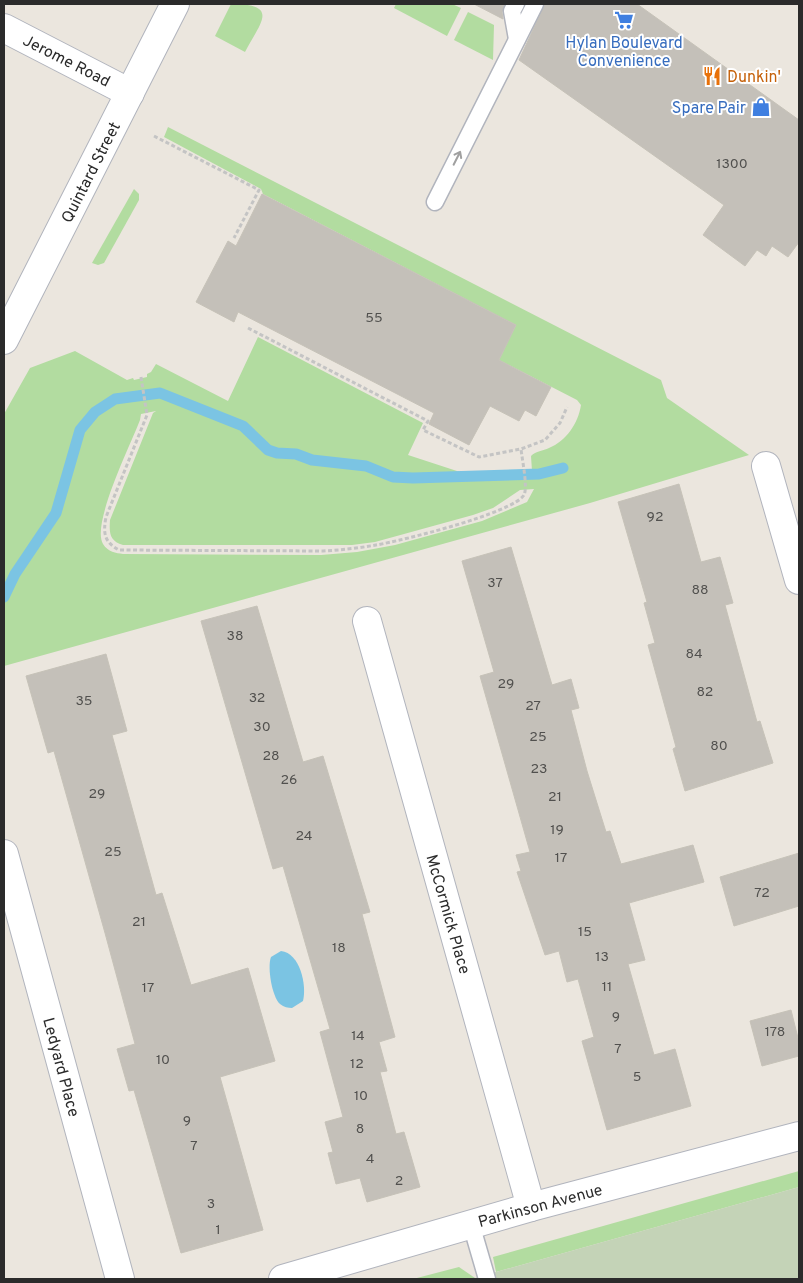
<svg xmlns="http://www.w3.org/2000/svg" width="803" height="1283" font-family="Overpass,sans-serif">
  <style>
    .green { fill: #b2dca0; fill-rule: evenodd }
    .cemetery { fill: #c4d3b7 }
    .water { fill: #7bc4e3 }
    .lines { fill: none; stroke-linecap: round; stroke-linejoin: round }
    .stream { stroke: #7bc4e3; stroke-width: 11 }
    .building { fill: #c4c0b9; stroke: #c6c2b8 }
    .lane-casing { stroke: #b1b4bd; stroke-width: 19 }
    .street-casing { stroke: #b1b4bd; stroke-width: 30 }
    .path { stroke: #c4c4c4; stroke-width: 3; stroke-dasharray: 4 2.5; stroke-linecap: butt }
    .lane { stroke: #fff; stroke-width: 16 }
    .street { stroke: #fff; stroke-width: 28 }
    .oneway { stroke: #a0a0a0 }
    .labels { text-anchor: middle; stroke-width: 4; stroke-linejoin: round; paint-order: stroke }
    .number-label { font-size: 14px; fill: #51504e }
    .shop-label { font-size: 16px; fill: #366cbe; stroke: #fff }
    .street-label { font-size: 16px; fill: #2b2b2b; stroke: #fff }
    .food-label { font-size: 16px; fill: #c56008; stroke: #fff; text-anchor: start }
  </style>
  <rect width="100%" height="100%" fill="#ebe6de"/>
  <g class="green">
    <path d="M231 4C281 4 260 23 245 52L215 36Z"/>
    <polygon points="396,4 452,4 461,8 447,36 394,8"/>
    <polygon points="468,12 494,25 493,60 454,40"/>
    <path d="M168 127 661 380 667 398 749 455 590 503 4 666V414L30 368 75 351 127 380 133 378 134 380 147 377V374L151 372 156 364 228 401 258 337 423 423 408 455 460 472 532 471 531 456C536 451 543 451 549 448 566 441 578 424 581 405L577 400 499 360 516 325 263 194 261 189 164 137ZM156 411 153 413 110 520C109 534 110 541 123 545H352L375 542 473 515 493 508 520 490 534 489 527 502 482 521 395 545 357 552 321 555 123 554C116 553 108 552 103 544 91 524 131 444 140 420L141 414Z"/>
    <polygon points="134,189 139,194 139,200 104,263 98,265 92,263"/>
    <polygon points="799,1171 799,1187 496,1272 493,1257"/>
    <polygon points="459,1267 475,1278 413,1279"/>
  </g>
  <polygon class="cemetery" points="799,1187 799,1279 472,1279 496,1272"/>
  <path class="water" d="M281 951C300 953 307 985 303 1001L292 1008C288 1008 284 1007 280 1004 272 997 267 967 271 957Z"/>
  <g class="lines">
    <polyline class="stream" points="4,597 15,574 56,513 80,430 95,412 115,399 160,393 243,426 268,450 277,453 296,454 312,460 366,466 393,477 413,478 539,474 563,468"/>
  </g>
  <g class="building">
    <polygon points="474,4 505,4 502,12 503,19"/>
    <polygon points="545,4 637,4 799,120 799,242 788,257 772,246 766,256 757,250 745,266 703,235 724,205 519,60"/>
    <polygon points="262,194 516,325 499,360 551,387 536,416 525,410 519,421 490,406 469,445 429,424 434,413 238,312 234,322 196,302 228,241 236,246"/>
    <polygon points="679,484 701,562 720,557 733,603 725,605 757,722 760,721 773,763 685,791 673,749 676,747 648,645 655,643 644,603 647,602 618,502"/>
    <polygon points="511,547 552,685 571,679 579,708 571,710 587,771 606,832 610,831 621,864 693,845 704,882 629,903 645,960 628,964 654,1055 675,1049 691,1106 607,1130 582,1041 594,1037 578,979 567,982 559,951 545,955 517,872 521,871 516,855 530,852 480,676 494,672 462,561"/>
    <polygon points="257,606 303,762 323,756 370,912 362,914 395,1037 379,1042 387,1071 380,1072 396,1134 404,1132 420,1187 367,1202 360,1178 336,1184 328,1153 333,1152 325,1122 343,1117 320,1032 330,1029 283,866 273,869 201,621"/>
    <polygon points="106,654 127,731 112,735 156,895 162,893 191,985 248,968 275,1061 220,1077 263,1230 181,1253 134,1090 129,1091 117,1049 135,1044 105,933 54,751 48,753 26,676"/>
    <polygon points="799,853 799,906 734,926 720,877"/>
    <polygon points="791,1010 799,1042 799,1056 762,1066 750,1021"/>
  </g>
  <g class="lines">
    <g class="lane-casing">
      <g id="lane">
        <polyline points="516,4 512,11 517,39"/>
        <polyline points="435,202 535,4"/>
        <polyline points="471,1224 487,1279"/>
      </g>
    </g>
    <g class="street-casing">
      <g id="street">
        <polyline points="4,28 130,93"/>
        <polyline points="4,340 175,4"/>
        <polyline points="766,466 799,580"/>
        <polyline points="367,621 531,1207"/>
        <polyline points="4,854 120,1279"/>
        <polyline points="283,1279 531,1207 799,1136"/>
      </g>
    </g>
    <g class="path">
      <polyline points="154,136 259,190 234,238"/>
      <polyline points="248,328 428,421 423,430 479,457 521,449 545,440 560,423 567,407"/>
      <path d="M141 377 147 415 106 517C103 533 104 542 119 550L323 551C341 550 359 548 376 545 401 541 513 513 524 495 528 487 522 459 521 449"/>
    </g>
    <use href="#lane" class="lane"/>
    <use href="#street" class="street"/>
  </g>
  <defs><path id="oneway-shaft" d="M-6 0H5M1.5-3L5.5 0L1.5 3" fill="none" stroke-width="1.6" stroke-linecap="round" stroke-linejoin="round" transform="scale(1.25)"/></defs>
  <use class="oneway" href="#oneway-shaft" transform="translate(457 158) rotate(-63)"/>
  <defs>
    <g id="supermarket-bare" transform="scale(1.5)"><path d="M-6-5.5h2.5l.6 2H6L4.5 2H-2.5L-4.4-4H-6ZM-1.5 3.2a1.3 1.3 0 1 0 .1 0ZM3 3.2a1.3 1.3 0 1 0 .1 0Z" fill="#3f7fe0" stroke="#fff" stroke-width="2.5" paint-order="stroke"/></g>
    <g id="restaurant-bare" transform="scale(1.5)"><path d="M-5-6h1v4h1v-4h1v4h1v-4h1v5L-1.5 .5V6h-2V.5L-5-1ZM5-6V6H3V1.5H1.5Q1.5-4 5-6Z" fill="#e8710a" stroke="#fff" stroke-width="2.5" paint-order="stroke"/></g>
    <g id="shop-bare" transform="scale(1.5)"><path d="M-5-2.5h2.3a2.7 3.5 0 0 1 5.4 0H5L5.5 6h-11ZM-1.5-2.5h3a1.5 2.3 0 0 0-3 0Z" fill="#3f7fe0" stroke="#fff" stroke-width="2.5" paint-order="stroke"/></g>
  </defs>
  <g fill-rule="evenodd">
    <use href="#supermarket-bare" x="624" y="20"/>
    <use href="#restaurant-bare" x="712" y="76"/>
    <use href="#shop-bare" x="761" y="107"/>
  </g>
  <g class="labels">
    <g class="number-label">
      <text x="732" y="168">1300</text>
      <text x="374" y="322">55</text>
      <text x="655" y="521">92</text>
      <text x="495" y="587">37</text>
      <text x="700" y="594">88</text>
      <text x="235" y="640">38</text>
      <text x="694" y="658">84</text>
      <text x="506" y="688">29</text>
      <text x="705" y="696">82</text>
      <text x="257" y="702">32</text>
      <text x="84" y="705">35</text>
      <text x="533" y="710">27</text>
      <text x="262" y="731">30</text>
      <text x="538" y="741">25</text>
      <text x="719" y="750">80</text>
      <text x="271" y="760">28</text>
      <text x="539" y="773">23</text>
      <text x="289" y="784">26</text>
      <text x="97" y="798">29</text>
      <text x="555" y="801">21</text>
      <text x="557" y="834">19</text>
      <text x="304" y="840">24</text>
      <text x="113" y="856">25</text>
      <text x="561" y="862">17</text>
      <text x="762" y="897">72</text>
      <text x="139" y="926">21</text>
      <text x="585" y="936">15</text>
      <text x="339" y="952">18</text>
      <text x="602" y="961">13</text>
      <text x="607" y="991">11</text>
      <text x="148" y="992">17</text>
      <text x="616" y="1021">9</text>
      <text x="775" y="1036">178</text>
      <text x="358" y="1040">14</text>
      <text x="618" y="1053">7</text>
      <text x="163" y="1064">10</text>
      <text x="357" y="1068">12</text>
      <text x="637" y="1081">5</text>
      <text x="361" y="1100">10</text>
      <text x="187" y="1125">9</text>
      <text x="360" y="1133">8</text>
      <text x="194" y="1150">7</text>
      <text x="370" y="1163">4</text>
      <text x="399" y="1185">2</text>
      <text x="211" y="1208">3</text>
      <text x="218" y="1234">1</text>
    </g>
    <g class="shop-label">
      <text x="624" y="48">Hylan Boulevard<tspan x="624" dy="18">Convenience</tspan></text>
      <text x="746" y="113" text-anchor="end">Spare Pair</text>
    </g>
    <g class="street-label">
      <text transform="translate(67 60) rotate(27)" y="6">Jerome Road</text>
      <text transform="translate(90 172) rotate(-63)" y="6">Quintard Street</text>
      <text transform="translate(449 914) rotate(74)" y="6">McCormick Place</text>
      <text transform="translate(62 1067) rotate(75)" y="6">Ledyard Place</text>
      <text transform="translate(540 1205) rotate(-15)" y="6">Parkinson Avenue</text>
    </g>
    <g class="food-label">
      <text x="727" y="82">Dunkin'</text>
    </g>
  </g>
  <rect width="803" height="1283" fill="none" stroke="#2b2b2b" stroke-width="10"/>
</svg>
